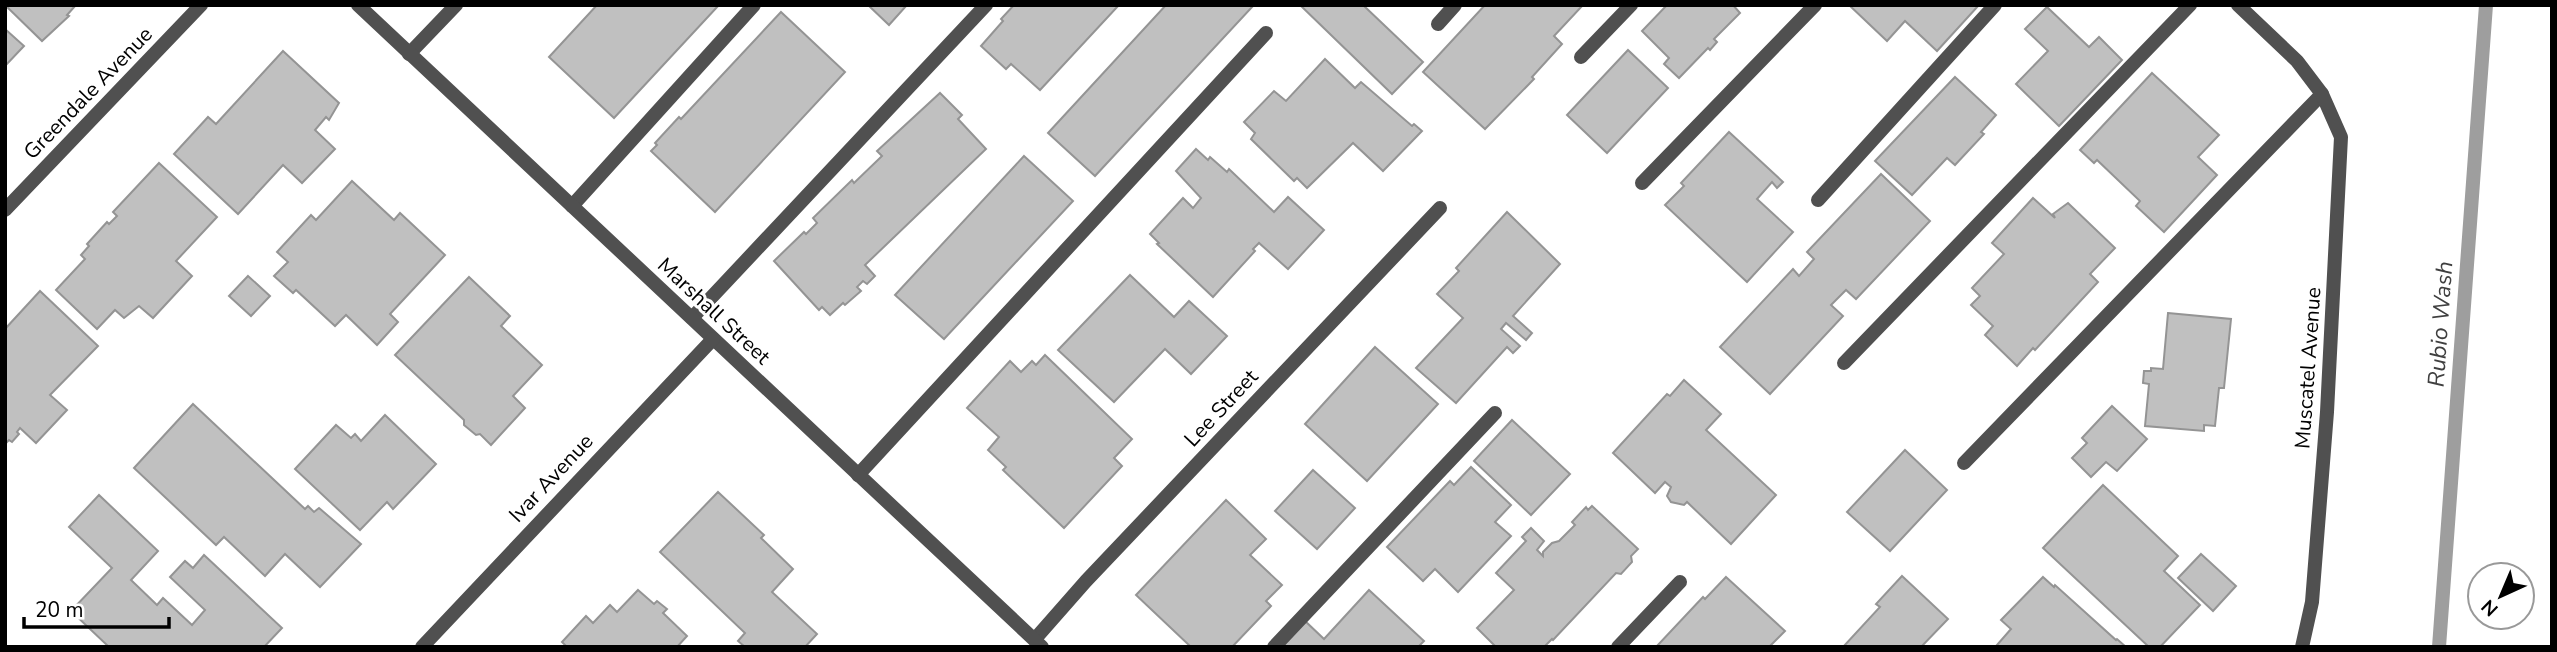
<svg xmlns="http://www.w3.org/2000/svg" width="2557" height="652" font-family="'Nunito Sans',sans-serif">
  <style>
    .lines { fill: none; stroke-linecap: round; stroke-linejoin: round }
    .stream { stroke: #9e9e9e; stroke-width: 14 }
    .building { fill: #c0c0c0; stroke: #949494; stroke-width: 2 }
    .service { stroke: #505050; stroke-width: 14 }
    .minor { stroke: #505050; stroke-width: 14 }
    .tertiary { stroke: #505050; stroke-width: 14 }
    .labels { text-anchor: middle; stroke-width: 6; stroke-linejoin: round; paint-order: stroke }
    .street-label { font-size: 21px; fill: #000; stroke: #fff }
    .water-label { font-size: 23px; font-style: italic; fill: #3f3f3f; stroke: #fff }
  </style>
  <rect width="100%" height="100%" fill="#fff"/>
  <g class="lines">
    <polyline class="stream" points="2439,647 2486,5"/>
  </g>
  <g class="building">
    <polygon points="5,5 76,5 67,15 69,16 42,41"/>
    <polygon points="597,5 719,5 614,118 549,57"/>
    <polygon points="868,5 907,5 889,25"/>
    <polygon points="1014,5 1119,5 1040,90 1011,64 1006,69 981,46 1003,21 1001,19"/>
    <polygon points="1166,5 1253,6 1095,176 1048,133"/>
    <polygon points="1300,5 1363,5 1423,62 1392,94"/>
    <polygon points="1485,5 1583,5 1554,36 1562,44 1532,77 1534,79 1485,129 1423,72"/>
    <polygon points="1667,5 1733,5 1740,13 1714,39 1717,42 1710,50 1708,48 1679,78 1664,64 1669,58 1642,31"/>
    <polygon points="1849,5 1979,5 1937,51 1905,21 1887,41"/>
    <polygon points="2047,7 2089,47 2099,37 2122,60 2059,126 2016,84 2048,51 2025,29"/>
    <polygon points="781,12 845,72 715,212 651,151 657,145 655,143 679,117 681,119"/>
    <polygon points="5,29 24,46 5,66"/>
    <polygon points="1628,50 1668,88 1607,153 1567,115"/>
    <polygon points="283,51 339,103 329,120 326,117 315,130 335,149 302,183 283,165 238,214 174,154 208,117 216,124"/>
    <polygon points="1325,59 1355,88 1361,82 1412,126 1414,124 1422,131 1383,171 1353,143 1307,188 1297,178 1294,181 1251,139 1255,133 1244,122 1274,91 1286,101"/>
    <polygon points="2152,73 2219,135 2198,157 2217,175 2164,232 2136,206 2140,201 2097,160 2094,163 2080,150"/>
    <polygon points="1955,77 1996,115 1981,132 1984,134 1955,165 1947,158 1912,195 1875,161"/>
    <polygon points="940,93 962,115 958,119 986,149 865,265 875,276 867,284 863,281 857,287 861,291 845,305 843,303 830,315 822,307 819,310 774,261 804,232 806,234 817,223 813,218 852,180 854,183 882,156 877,151"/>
    <polygon points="1729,132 1783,182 1777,188 1772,182 1757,199 1793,232 1747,282 1665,205 1684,186 1681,183"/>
    <polygon points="1196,149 1208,160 1210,157 1227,172 1229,169 1274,212 1288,197 1324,230 1288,269 1259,243 1253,249 1255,251 1213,297 1157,244 1159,243 1150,234 1183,198 1193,208 1201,198 1176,171"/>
    <polygon points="1024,156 1073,201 944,339 895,295"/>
    <polygon points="159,163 217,217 176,261 192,276 153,318 139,306 124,318 115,310 97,329 56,290 85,259 81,255 89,246 87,244 107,222 109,224 117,216 113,212"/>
    <polygon points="1881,174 1930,221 1856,299 1846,290 1831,305 1843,316 1770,394 1720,347 1793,269 1799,276 1814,259 1807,252"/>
    <polygon points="352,181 394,220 400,213 445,255 390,314 398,322 377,345 346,315 335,326 296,290 293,293 274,276 288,262 277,252 311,215 316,220"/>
    <polygon points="2033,198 2055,218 2053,214 2068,203 2115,248 2090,274 2098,282 2035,350 2033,348 2017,366 1985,335 1993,326 1971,305 1980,296 1972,288 2004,254 1992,243"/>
    <polygon points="1507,212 1560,264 1513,316 1532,333 1526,340 1506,323 1501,329 1520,346 1513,353 1507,347 1456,403 1416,368 1463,318 1437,294 1459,271 1456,268"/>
    <polygon points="1130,275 1174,317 1189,301 1227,336 1191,374 1165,349 1114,402 1058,350"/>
    <polygon points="248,276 270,296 251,316 229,296"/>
    <polygon points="469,277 510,316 501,326 542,365 513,396 525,408 491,445 480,434 476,435 464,425 464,420 395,355"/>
    <polygon points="40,291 98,346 50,395 67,410 36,443 20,428 17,432 19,434 12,442 9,440 5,444 5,329"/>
    <polygon points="2168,313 2231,319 2224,388 2219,388 2215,426 2204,425 2204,431 2145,426 2149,384 2143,383 2144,371 2151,371 2151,368 2163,369"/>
    <polygon points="1375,347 1438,404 1367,481 1305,424"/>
    <polygon points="1045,355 1132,439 1114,458 1122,466 1064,528 1003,470 1006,467 988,450 999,437 967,408 1010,361 1021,372 1032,361 1036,365"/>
    <polygon points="1684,380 1721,414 1706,430 1776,495 1731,544 1687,502 1684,505 1671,502 1667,496 1671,487 1665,482 1655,493 1613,453 1667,394 1670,396"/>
    <polygon points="193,404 305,509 308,506 314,512 319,508 361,544 320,587 285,554 265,576 224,537 216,545 134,468"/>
    <polygon points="2112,406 2147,439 2117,471 2106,462 2091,477 2072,458 2087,443 2082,438"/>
    <polygon points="385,415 436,464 393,509 387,502 360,530 295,469 336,425 351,438 355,434 361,441"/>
    <polygon points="1512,420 1570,474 1531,515 1474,461"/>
    <polygon points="1905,450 1947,490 1890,551 1847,512"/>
    <polygon points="1471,467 1511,505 1495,522 1511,536 1458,592 1435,569 1423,581 1387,547 1450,481 1454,485"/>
    <polygon points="1313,470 1355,508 1317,549 1275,511"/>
    <polygon points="2103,485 2178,556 2164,571 2200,605 2160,647 2149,647 2043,548"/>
    <polygon points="718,492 764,535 761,538 793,569 772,592 817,634 805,647 745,647 738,641 745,633 660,552"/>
    <polygon points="99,495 158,551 131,580 157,605 163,598 192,625 205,610 170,577 185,561 193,568 204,555 282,628 264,647 109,647 71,611 112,568 69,527"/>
    <polygon points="1226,500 1266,539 1250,555 1282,585 1266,601 1271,606 1232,647 1191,647 1136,595"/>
    <polygon points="1592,506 1638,549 1631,556 1632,562 1621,574 1616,573 1553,640 1552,639 1544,647 1496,647 1477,628 1514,590 1496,573 1526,541 1522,537 1531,528 1544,541 1537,550 1543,556 1543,552 1552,543 1559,541 1575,525 1572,522 1586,507 1588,510"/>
    <polygon points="2201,554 2236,586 2213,611 2178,578"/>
    <polygon points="1902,576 1948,619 1921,647 1843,647 1880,607 1876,604"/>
    <polygon points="1726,577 1785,631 1769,647 1656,647 1703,597 1705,599"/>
    <polygon points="2043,577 2054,587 2055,585 2116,640 2117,639 2126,647 1999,647 1997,645 2011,629 2001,620"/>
    <polygon points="638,590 654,604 657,601 667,609 663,613 687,636 677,647 567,647 562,642 586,616 593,623 610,605 617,612"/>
    <polygon points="1369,590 1424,641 1418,647 1279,647 1304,620 1324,639"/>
  </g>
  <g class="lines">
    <g class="service">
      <polyline points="1438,24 1455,5"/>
      <polyline points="409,54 456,5"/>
      <polyline points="1581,57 1631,5"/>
      <polyline points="1642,183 1815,5"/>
      <polyline points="1818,200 1995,5"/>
      <polyline points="572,206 754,5"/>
      <polyline points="692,318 986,5"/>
      <polyline points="1844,363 2190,5"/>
      <polyline points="1964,463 2322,94"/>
      <polyline points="858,475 1266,33"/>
      <polyline points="1618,647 1680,582"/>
    </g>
    <g class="minor">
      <polyline points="5,210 201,5"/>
      <polyline points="1035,639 1086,581 1440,208"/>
      <polyline points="1274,647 1495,413"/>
    </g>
    <g class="tertiary">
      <polyline points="358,5 1042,647"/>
      <polyline points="2238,5 2297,61 2322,94 2341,137 2327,412 2312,602 2302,647"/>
      <polyline points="422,647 713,339"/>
    </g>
  </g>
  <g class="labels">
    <g class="street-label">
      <text transform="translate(88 93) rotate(-46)" y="7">Greendale Avenue</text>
      <text transform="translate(714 311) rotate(43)" y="7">Marshall Street</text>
      <text transform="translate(2308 368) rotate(-86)" y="7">Muscatel Avenue</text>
      <text transform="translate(1221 408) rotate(-47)" y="7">Lee Street</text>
      <text transform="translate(551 478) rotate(-47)" y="7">Ivar Avenue</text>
    </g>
    <g class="water-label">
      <text transform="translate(2440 324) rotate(-86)" y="8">Rubio Wash</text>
    </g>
  </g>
  <rect width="2557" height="652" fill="none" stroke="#000000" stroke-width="14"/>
  <g transform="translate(2501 596) rotate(224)"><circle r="33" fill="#ffffff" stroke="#999999" stroke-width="2"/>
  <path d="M0-5L12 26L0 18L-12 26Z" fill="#000000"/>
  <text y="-10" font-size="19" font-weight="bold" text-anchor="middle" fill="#000000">N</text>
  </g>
  <path d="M24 617v10h145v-10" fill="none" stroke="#000000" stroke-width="3.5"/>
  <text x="35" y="617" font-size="21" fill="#000000" stroke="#ffffff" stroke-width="5" paint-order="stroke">20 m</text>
</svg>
